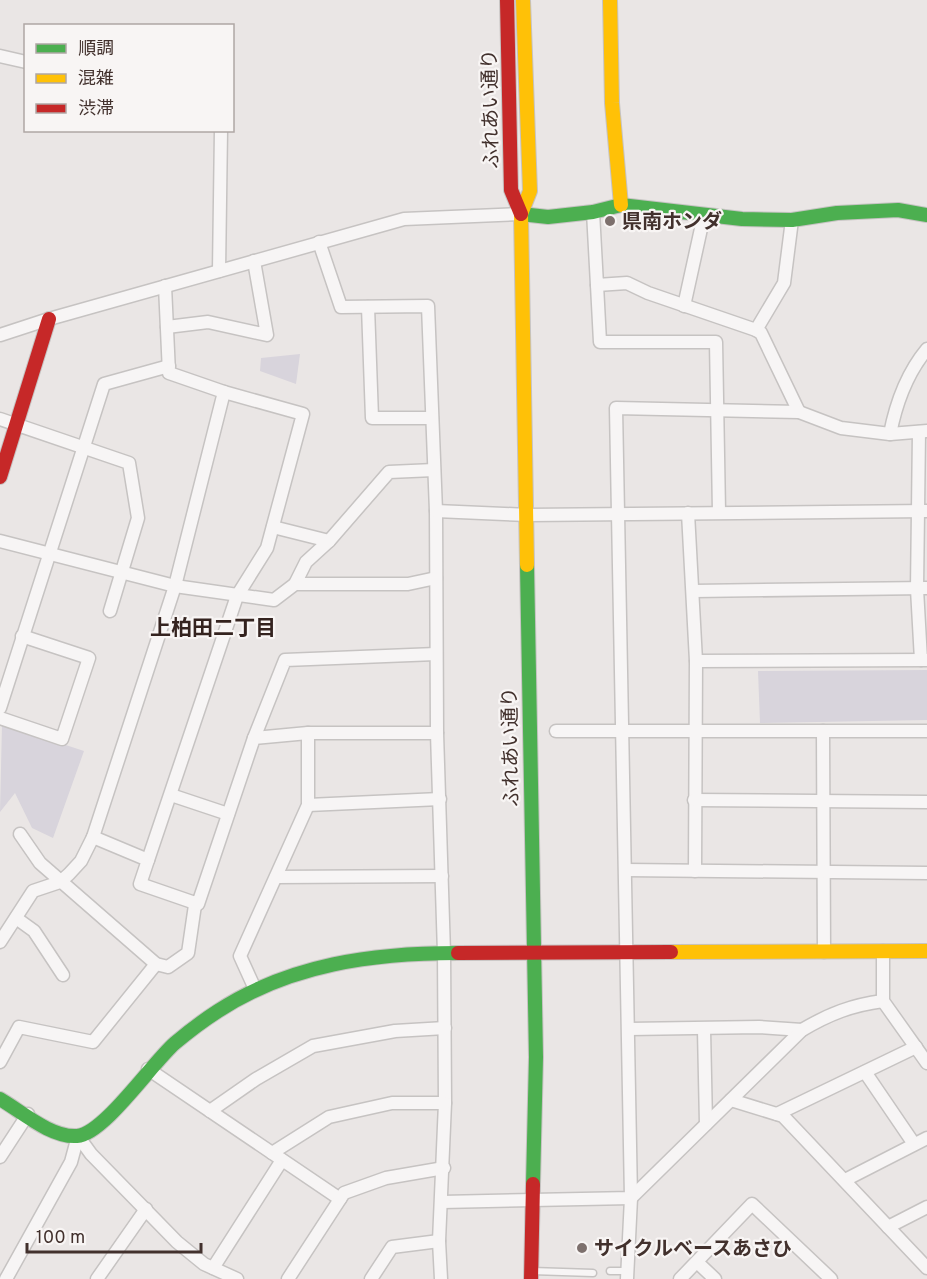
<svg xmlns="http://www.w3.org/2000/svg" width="927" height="1279" font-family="Overpass,'Noto Sans JP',sans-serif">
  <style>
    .green { fill: #d8d4dc }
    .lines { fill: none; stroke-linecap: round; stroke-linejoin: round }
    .lane-casing { stroke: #c6c3c2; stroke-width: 9 }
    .street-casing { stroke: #c6c3c2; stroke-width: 15 }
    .fast-casing { stroke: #c6c3c2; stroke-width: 16 }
    .slow-casing { stroke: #c6c3c2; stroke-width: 16 }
    .jam-casing { stroke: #c6c3c2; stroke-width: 16 }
    .lane { stroke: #f7f5f5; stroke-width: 6 }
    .street { stroke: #f7f5f5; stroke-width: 12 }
    .fast { stroke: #4caf50; stroke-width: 14 }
    .slow { stroke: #ffc107; stroke-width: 14 }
    .jam { stroke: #c62828; stroke-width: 14 }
    .poi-dot { fill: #7d706d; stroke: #f8f5f4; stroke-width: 2 }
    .labels { text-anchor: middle; stroke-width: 4.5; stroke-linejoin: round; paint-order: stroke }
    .street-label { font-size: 20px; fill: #42312d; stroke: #f8f5f4 }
    .poi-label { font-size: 20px; font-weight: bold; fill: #42312d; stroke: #f8f5f4; text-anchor: start }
    .neighbourhood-label { font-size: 21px; font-weight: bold; fill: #34231f; stroke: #f8f5f4 }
  </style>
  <rect width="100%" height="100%" fill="#eae6e5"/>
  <g class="green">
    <polygon points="300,354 296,384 260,371 261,358"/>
    <polygon points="927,670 927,720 760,723 758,671"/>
    <polygon points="2,724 84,751 53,838 32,828 15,793 0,812"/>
  </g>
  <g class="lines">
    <g class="lane-casing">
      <g id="lane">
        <polyline points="532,1271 593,1273"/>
        <polyline points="610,1271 627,1271"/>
      </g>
    </g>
    <g class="street-casing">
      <g id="street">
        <polyline points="0,56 26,62"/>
        <polyline points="593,212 597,285 627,283 648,293 756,330 761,333 799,412"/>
        <polyline points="319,242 341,307 428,306 436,511 437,733 444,953 445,1103 439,1241 441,1279"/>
        <polyline points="219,271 221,130"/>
        <polyline points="597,285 600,342 716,342 719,512"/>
        <polyline points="684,306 704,215"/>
        <polyline points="368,307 372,418 432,418"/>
        <polyline points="167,327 208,322 267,335 254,261"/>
        <polyline points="756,330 784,283 792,220"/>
        <polyline points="0,335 49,319 404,219 521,214"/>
        <polyline points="0,419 129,463 138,518 110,611"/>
        <polyline points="919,432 917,589 921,660"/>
        <path d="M890 434C896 403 907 373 927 349"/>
        <polyline points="436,511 528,515 927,511"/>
        <polyline points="688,513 696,661 695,871"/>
        <polyline points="273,527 329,541"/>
        <polyline points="0,541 175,586 274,600 295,584 408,584 436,578"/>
        <polyline points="295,584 306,562 329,541 389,472 434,470"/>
        <polyline points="694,591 927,588"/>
        <polyline points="696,661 927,660"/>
        <polyline points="0,708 104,384 169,366"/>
        <polyline points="0,718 62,739 89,658 22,636"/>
        <polyline points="556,731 927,731"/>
        <polyline points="823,731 824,952"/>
        <polyline points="254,738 285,660 436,654"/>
        <polyline points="171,795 228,814"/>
        <polyline points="694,800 927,802"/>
        <polyline points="308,805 440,799"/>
        <polyline points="20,834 40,863 156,964 168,967 188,953 195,905"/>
        <polyline points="93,837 148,860 140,884 198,904 254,738 308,733 437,733"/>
        <polyline points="148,860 237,596 267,548 303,414 224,392"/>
        <polyline points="626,870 927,873"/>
        <polyline points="276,877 442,876"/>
        <polyline points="16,918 34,931 63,975"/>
        <polyline points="0,942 33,891 60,882 69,874 81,861 93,837 175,586 224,392 169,373 165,286"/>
        <polyline points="883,951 883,1001 927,1063"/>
        <polyline points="255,989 240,956 308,805 308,733"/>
        <polyline points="629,1029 759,1027 802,1030"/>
        <polyline points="704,1030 706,1124"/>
        <polyline points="0,1062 19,1027 93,1042 156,964"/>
        <polyline points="148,1069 340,1199"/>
        <polyline points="865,1072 914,1144"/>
        <polyline points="731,1100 783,1116 927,1268"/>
        <polyline points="210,1111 256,1079 313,1046 395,1031 445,1028"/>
        <polyline points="777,1114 916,1047"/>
        <polyline points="78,1136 91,1154 177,1242 204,1264 237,1279"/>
        <polyline points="272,1153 329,1117 392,1103 445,1103"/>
        <polyline points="0,1157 28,1114"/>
        <polyline points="845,1180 927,1138"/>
        <path d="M442 1202 631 1198 802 1030C829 1014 852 1005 883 1001"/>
        <polyline points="888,1227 927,1207"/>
        <polyline points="697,1262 715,1279"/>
        <polyline points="213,1268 282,1160"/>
        <polyline points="6,1279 71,1162 78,1136"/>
        <polyline points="97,1279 146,1209"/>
        <polyline points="288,1279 344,1193 386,1178 444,1168"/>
        <polyline points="371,1279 392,1247 439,1241"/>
        <polyline points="627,1279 631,1198 616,408 799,412 841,428 890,434 927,431"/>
        <polyline points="680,1279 752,1204 831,1279"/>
      </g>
    </g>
    <g class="fast-casing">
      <g id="fast">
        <polyline points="521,214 548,217 593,212 621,205 742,219 792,220 837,213 898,210 927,215"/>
        <polyline points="527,565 536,1057 533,1184"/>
        <path d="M0 1099C21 1111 51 1138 77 1136 104 1134 152 1063 175 1043 188 1032 204 1020 218 1011 290 964 374 953 458 953"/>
      </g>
    </g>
    <g class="slow-casing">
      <g id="slow">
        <polyline points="610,0 612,103 621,205"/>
        <polyline points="521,214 527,565"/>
        <polyline points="521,214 530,191 523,0"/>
        <polyline points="671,952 927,951"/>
      </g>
    </g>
    <g class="jam-casing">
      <g id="jam">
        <polyline points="507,0 511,190 521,214"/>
        <polyline points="0,477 49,319"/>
        <polyline points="458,953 671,952"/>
        <polyline points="531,1279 533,1184"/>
      </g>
    </g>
    <use href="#lane" class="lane"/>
    <use href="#street" class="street"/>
    <use href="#fast" class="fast"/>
    <use href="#slow" class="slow"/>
    <use href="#jam" class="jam"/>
  </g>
  <g class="poi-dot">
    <circle cx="610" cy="221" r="6"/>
    <circle cx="582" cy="1248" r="6"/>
  </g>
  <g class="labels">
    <g class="street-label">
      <text transform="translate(490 109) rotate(-91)" y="7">ふれあい通り</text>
      <text transform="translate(510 747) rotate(-91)" y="7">ふれあい通り</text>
    </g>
    <g class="poi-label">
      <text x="622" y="228">県南ホンダ</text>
      <text x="594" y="1255">サイクルベースあさひ</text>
    </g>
    <g class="neighbourhood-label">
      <text x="213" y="635">上柏田二丁目</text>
    </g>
  </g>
  <rect x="24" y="24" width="210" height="108" fill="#f8f5f4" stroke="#afa7a4" stroke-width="1.5"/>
  <rect x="36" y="44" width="30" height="9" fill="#4caf50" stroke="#afa7a4" stroke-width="1.5"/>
  <text x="78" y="54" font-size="18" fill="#42312d">順調</text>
  <rect x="36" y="74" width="30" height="9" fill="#ffc107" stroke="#afa7a4" stroke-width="1.5"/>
  <text x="78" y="84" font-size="18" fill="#42312d">混雑</text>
  <rect x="36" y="104" width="30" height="9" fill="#c62828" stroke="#afa7a4" stroke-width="1.5"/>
  <text x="78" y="114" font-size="18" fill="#42312d">渋滞</text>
  <path d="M27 1243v9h174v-9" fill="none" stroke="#42312d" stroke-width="3"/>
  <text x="36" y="1243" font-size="18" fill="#42312d" stroke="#f8f5f4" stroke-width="4.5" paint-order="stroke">100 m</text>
</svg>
